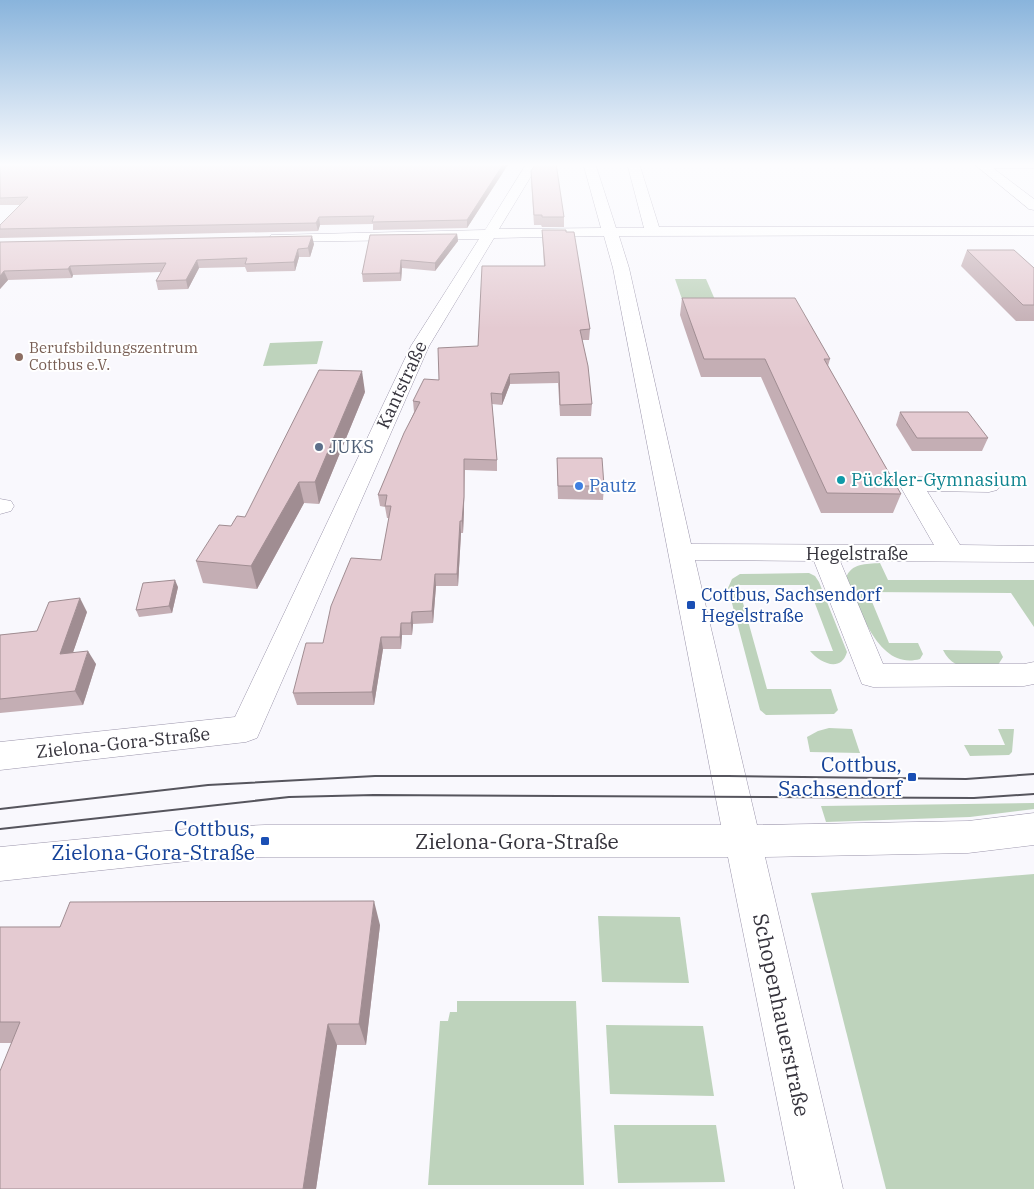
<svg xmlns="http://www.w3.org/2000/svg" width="1034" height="1189" font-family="'IBM Plex Serif',serif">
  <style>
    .green { fill: #bed3bc }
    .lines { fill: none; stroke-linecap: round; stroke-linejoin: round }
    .minor-casing { stroke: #9b95ab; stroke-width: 1 }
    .minor { fill: #fff; fill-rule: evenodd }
    .tram { stroke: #56555d; stroke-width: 2 }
    .wall { fill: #c4aeb4 }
    .shaded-wall { fill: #a08d92 }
    .building { fill: #e4cad1; stroke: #a08d92 }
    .education-dot { fill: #8d6e63; stroke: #fff; stroke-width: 2 }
    .service-dot { fill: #5c6f8a; stroke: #fff; stroke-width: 2 }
    .culture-dot { fill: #0f9aa8; stroke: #fff; stroke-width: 2 }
    .shop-dot { fill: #3f7fe0; stroke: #fff; stroke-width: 2 }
    .transit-dot { fill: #1a4fb4; stroke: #fff; stroke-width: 2 }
    .labels { text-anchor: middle; stroke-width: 4; stroke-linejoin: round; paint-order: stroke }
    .far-education-label { font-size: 15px; fill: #785e54; stroke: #fff; text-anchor: start }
    .street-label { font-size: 18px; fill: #36343d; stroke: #fff }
    .service-label { font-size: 18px; fill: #4e5e75; stroke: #fff; text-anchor: start }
    .culture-label { font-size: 18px; fill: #0d838f; stroke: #fff; text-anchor: start }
    .shop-label { font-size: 18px; fill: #366cbe; stroke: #fff; text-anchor: start }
    .transit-label { font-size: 18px; fill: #164399; stroke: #fff; text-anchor: start }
    .near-transit-label { font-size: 21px; fill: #164399; stroke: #fff; text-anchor: end }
    .near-street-label { font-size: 21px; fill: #36343d; stroke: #fff }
  </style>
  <rect width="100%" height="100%" fill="#f9f8fd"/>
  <g class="green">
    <polygon points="675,279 706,279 716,302 683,302"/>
    <polygon points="323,341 317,364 263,366 270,343"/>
    <path d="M880 563 888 580H1034V627L1011 593 868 592 889 643H918L923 654 920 659C877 671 860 607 846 578 851 563 866 564 880 563Z"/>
    <path d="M809 573 815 576 819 582 847 652C841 673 820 663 810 651H833L808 585H738L767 689H831L838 710 834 714 766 715 760 710 728 588 732 579 740 574Z"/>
    <path d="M943 650 1000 651 1003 657 998 665C975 666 955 674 943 650Z"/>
    <polygon points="829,728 852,729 860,753 810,752 807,737 818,731"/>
    <polygon points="998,729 1014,729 1012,752 1009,755 970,756 964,745 1005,745"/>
    <polygon points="1034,803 1034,809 970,817 826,822 821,806"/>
    <polygon points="1034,874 1034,1189 886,1189 811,893"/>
    <polygon points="598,916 680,917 689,983 602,982"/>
    <polygon points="457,1001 576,1001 584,1185 428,1185 440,1021 448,1021 450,1012 457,1012"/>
    <polygon points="606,1025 703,1026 714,1096 610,1094"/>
    <polygon points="614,1125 716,1125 725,1182 618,1183"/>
  </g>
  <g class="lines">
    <g class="minor-casing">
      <g id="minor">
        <polygon points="527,163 539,163 499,229 601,228 583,163 595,163 616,228 644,228 627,163 639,163 659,227 1034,227 1034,235 619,236 629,268 691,544 934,545 899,484 903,479 911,477 989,478 997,480 1001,485 997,490 989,492 927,491 960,545 1034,546 1034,562 840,561 883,664 1024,664 1034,662 1034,684 1024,686 873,687 862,684 814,561 695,560 757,825 968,821 1034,813 1034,845 968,853 765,857 843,1189 795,1189 728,857 265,857 197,860 0,881 0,847 197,828 265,825 721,825 613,268 604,236 494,238 429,346 257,738 246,742 0,770 0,742 235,717 411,346 479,239 276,242 271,241 269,238 271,235 485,230"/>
        <polygon points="973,163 1034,163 1034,168 993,168 1034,199 1034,210 1029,209"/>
        <polygon points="0,499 11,501 14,506 11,511 0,514"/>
      </g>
    </g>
    <use href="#minor" class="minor"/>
    <g class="tram">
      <polyline points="0,809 208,785 375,776 728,776 966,779 1034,774"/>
      <polyline points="0,829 289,797 374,795 974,798 1034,794"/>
    </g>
  </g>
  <g class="wall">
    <polygon points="0,163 509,163 467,228 373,230 373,224 320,225 318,231 0,238 0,225 20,205 0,205"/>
    <polygon points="531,171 564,217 564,227 542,227 541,225 534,225 531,180"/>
    <polygon points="542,230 590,329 589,340 582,340 592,404 591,416 560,416 558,383 510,384 502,405 492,404 497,460 497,471 465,470 464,509 463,533 461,533 458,586 436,586 433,623 413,624 412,635 402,635 401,649 383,649 374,705 297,705 293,693 323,643 381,560 389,518 387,518 385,507 380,506 378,495 414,412 413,401 439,380 478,346 544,266"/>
    <polygon points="457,234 458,241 435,271 402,268 401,281 363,282 362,274"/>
    <polygon points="0,242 314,244 310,257 299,257 295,271 247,272 245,267 199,268 188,289 158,290 156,281 161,272 73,275 72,278 8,280 0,289"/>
    <polygon points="967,250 1034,268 1034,321 1016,321 961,266"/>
    <polygon points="682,298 830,359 828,366 901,494 893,513 821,513 761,377 701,377 680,315"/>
    <polygon points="365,392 319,504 304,503 257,589 203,583 196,561 231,526 245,517"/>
    <polygon points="900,412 988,438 982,451 912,451 896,425"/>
    <polygon points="557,458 604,486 603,500 558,499 557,471"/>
    <polygon points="178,587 172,613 139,617 136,610"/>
    <polygon points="87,612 73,652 96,664 83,705 0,713 0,635 37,631"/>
    <polygon points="380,925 366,1045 337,1045 316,1189 0,1189 11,1043 0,1043 0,927"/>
  </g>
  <g class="shaded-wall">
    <polygon points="504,163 509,163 467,228 467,220"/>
    <polygon points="319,217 320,225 318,231 316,223"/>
    <polygon points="457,234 458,241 435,271 435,263"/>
    <polygon points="312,236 314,244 310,257 308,248"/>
    <polygon points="298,249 299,257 295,271 294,262"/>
    <polygon points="197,260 199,268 188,289 186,280"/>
    <polygon points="401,260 402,268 401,281 400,273"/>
    <polygon points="70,266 73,275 72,278 68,269"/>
    <polygon points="4,271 8,280 0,289 0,276"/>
    <polygon points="362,371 365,392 319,504 315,482"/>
    <polygon points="510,374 510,384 502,405 502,394"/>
    <polygon points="464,459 464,509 463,533 462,521"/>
    <polygon points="299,482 304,503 257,589 251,566"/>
    <polygon points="460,521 461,533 458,586 457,574"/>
    <polygon points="435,574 436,586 433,623 432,611"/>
    <polygon points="175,580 178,587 172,613 169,606"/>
    <polygon points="80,598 87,612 68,667 60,654"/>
    <polygon points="412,612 413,624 412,635 411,623"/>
    <polygon points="401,623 402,635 401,649 400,637"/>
    <polygon points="381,637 383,649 374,705 372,692"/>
    <polygon points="88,651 96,664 83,705 75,691"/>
    <polygon points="374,901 380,925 366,1045 359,1024"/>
    <polygon points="328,1024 337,1045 316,1189 303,1189"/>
  </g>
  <g class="building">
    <polygon points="0,163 504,163 467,220 372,222 374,216 319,217 316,223 0,229 0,225 28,197 0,198"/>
    <polygon points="536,163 556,163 564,217 542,217 542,215 534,215 531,171"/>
    <polygon points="542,230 566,230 566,232 574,232 590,329 580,330 588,366 592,404 560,405 559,372 510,374 502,394 491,393 497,460 464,459 464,497 462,521 460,521 457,574 435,574 432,611 412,612 411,623 401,623 400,637 381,637 372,692 293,693 306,643 323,643 331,606 351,558 381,560 391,506 385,506 387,495 378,495 404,433 420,402 413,401 424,379 439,380 438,348 478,346 482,266 545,266"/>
    <polygon points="457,234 435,263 401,260 400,273 362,274 370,235"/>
    <polygon points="312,236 308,248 298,249 294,262 245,264 247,258 197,260 186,280 156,281 166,263 70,266 68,269 4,271 0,276 0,242"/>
    <polygon points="967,250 1014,250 1034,268 1034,305 1023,305"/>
    <polygon points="682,298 795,298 830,359 824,359 901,494 827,493 765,359 704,359"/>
    <polygon points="319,370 362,371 315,482 299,482 251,566 196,561 219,525 231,526 237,516 245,517"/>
    <polygon points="900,412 968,412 988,438 917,438"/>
    <polygon points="557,458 602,458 604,486 558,486"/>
    <polygon points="175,580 169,606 136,610 143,583"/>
    <polygon points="80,598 60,654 88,651 75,691 0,699 0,635 37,631 49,602"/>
    <polygon points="374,901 359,1024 328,1024 303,1189 0,1189 0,1071 20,1022 0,1022 0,927 60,927 70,902"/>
  </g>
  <linearGradient id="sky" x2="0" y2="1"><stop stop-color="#89b4dc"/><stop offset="0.5" stop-color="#fcfcfe"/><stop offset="1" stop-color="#fcfcfe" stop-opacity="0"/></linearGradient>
  <rect width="1034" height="329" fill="url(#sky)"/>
  <circle class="education-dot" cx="19" cy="357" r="5"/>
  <circle class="service-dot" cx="319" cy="447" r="5"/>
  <circle class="culture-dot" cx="841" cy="480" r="5"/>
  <circle class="shop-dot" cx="579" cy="486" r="5"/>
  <g class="transit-dot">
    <rect x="686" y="600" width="10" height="10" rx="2.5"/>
    <rect x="907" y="772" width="10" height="10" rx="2.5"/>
    <rect x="260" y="836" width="10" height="10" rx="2.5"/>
  </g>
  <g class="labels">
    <g class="far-education-label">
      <text x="29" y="353">Berufsbildungszentrum<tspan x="29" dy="17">Cottbus e.V.</tspan></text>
    </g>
    <g class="street-label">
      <text transform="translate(402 385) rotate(-65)" y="6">Kantstraße</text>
      <text x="857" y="560">Hegelstraße</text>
      <text transform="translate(123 743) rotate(-6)" y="6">Zielona-Gora-Straße</text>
    </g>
    <g class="service-label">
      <text x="329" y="453">JUKS</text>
    </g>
    <g class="culture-label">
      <text x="851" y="486">Pückler-Gymnasium</text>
    </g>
    <g class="shop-label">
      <text x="589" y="492">Pautz</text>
    </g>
    <g class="transit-label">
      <text x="701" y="601">Cottbus, Sachsendorf<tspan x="701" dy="21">Hegelstraße</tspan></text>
    </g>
    <g class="near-transit-label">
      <text x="902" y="772">Cottbus,<tspan x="902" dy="24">Sachsendorf</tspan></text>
      <text x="255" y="836">Cottbus,<tspan x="255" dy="24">Zielona-Gora-Straße</tspan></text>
    </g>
    <g class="near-street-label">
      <text x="517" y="849">Zielona-Gora-Straße</text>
      <text transform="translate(781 1015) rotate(78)" y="7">Schopenhauerstraße</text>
    </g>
  </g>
</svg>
